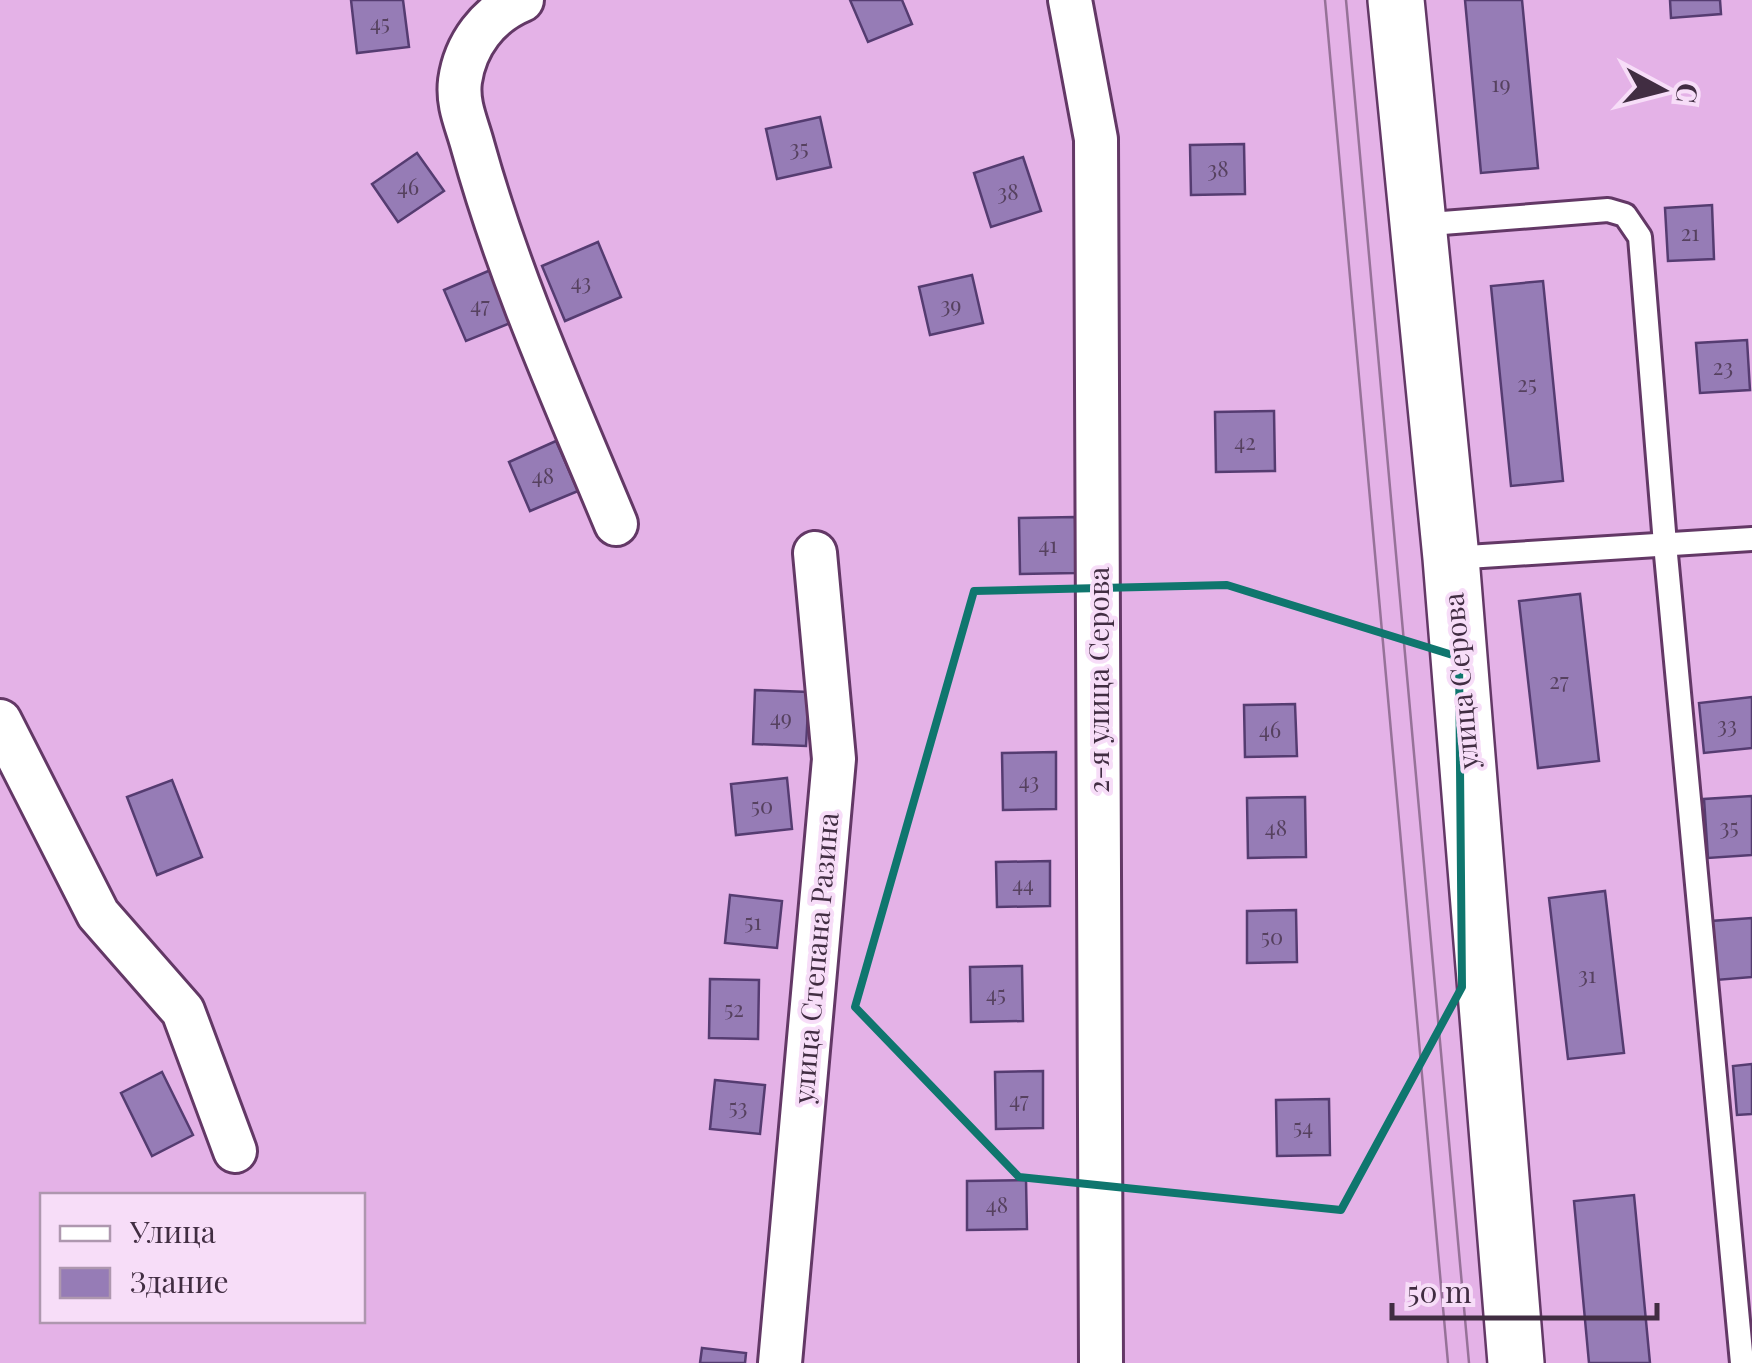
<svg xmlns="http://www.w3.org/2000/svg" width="1752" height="1363" font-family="'Playfair Display',serif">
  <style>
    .building { fill: #967cb6; stroke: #553c71; stroke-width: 2.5 }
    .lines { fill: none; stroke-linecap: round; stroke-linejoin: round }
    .service-casing { stroke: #633866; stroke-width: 28 }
    .minor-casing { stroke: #633866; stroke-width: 48 }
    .primary-casing { stroke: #633866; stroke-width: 60 }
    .service { stroke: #fff; stroke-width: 22 }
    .minor { stroke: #fff; stroke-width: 42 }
    .primary { stroke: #fff; stroke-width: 55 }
    .tram { stroke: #967298; stroke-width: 2.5 }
    .marked { fill: none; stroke: #0f766e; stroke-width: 8; stroke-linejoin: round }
    .labels { text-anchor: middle; stroke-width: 8; stroke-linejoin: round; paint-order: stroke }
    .number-label { font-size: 22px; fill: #56415f }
    .street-label { font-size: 28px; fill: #412d42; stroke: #f7ddf8 }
  </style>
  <rect width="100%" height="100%" fill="#e4b2e7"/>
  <g class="building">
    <polygon points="351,0 403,0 409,47 357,53"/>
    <polygon points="850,0 902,0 912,24 868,42"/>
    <polygon points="1465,0 1522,0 1538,168 1481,173"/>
    <polygon points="1670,0 1720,0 1721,14 1671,18"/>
    <polygon points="820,117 831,167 777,179 766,129"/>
    <polygon points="1244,144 1245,194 1191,195 1190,145"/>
    <polygon points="417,153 444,191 398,222 372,184"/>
    <polygon points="1023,157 1041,211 991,227 974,173"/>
    <polygon points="1712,205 1714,259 1668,261 1665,208"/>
    <polygon points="598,242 621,297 565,321 542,266"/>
    <polygon points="493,269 515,321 466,341 444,290"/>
    <polygon points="972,275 983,323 930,335 919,287"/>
    <polygon points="1543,281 1563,481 1511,486 1491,286"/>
    <polygon points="1747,340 1750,390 1700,393 1696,343"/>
    <polygon points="1274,411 1275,471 1216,472 1215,412"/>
    <polygon points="556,441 578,491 530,511 509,462"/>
    <polygon points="1075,517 1076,573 1020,574 1019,518"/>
    <polygon points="1580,594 1599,761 1538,768 1519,601"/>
    <polygon points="755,690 809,692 806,746 753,744"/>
    <polygon points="1752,697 1752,748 1704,753 1699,703"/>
    <polygon points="1295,704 1297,756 1245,757 1244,705"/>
    <polygon points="1056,752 1056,809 1003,810 1002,753"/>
    <polygon points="787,778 792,829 736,835 731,784"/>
    <polygon points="172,780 202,857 157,875 127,797"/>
    <polygon points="1752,796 1752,855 1708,858 1704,799"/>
    <polygon points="1305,797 1306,857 1248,858 1247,798"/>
    <polygon points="1050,861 1050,906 997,907 996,862"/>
    <polygon points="1605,891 1624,1053 1568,1059 1549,898"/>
    <polygon points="730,895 782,901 777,948 725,943"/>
    <polygon points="1296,910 1297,962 1247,963 1247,911"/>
    <polygon points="1752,918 1752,977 1716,980 1711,921"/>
    <polygon points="1022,966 1023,1021 971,1022 970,967"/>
    <polygon points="710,979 759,980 758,1039 709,1038"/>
    <polygon points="1752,1064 1752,1114 1737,1115 1733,1066"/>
    <polygon points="1043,1071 1043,1128 996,1129 995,1072"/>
    <polygon points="162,1072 193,1135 152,1156 121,1093"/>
    <polygon points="715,1080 765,1085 760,1134 710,1129"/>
    <polygon points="1329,1099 1330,1155 1277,1156 1276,1100"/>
    <polygon points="1026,1180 1027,1229 967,1230 967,1181"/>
    <polygon points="1634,1195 1650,1363 1589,1363 1574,1201"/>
    <polygon points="702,1348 746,1353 745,1363 700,1363"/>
  </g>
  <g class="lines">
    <g class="service-casing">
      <g id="service">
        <polyline points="1417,225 1608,210 1625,215 1640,237 1665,544 1742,1363"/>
        <polyline points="1451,558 1752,539"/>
      </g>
    </g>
    <g class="minor-casing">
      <g id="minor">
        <path d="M522 0C488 14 465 45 460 81 457 105 467 124 473 147 509 277 564 399 616 524"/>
        <polyline points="1070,0 1096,139 1101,1363"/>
        <polyline points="0,721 98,914 183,1011 235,1151"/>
        <polyline points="780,1363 834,759 815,553"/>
      </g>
    </g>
    <g class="primary-casing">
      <polyline id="primary" points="1396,0 1451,558 1516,1363"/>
    </g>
    <use href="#service" class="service"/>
    <use href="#minor" class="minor"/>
    <use href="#primary" class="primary"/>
    <g class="tram">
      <polyline points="1325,0 1448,1363"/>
      <polyline points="1346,0 1469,1363"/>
    </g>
  </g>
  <path class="marked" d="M1227 585 1459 657 1462 987 1341 1210 1019 1177 855 1007 974 591Z"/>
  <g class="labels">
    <g class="number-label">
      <text x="380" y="31">45</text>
      <text x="1501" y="92">19</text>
      <text x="799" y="156">35</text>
      <text x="1218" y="177">38</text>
      <text x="408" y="195">46</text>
      <text x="1008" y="200">38</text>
      <text x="1690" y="241">21</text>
      <text x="581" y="290">43</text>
      <text x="480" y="313">47</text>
      <text x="951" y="313">39</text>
      <text x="1723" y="375">23</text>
      <text x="1527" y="392">25</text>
      <text x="1245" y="450">42</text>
      <text x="543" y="484">48</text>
      <text x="1048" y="553">41</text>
      <text x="1559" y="689">27</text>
      <text x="781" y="726">49</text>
      <text x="1727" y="733">33</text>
      <text x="1270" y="738">46</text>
      <text x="1029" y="789">43</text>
      <text x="762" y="814">50</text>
      <text x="1729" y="835">35</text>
      <text x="1276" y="836">48</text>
      <text x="1023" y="892">44</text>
      <text x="753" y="930">51</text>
      <text x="1272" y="945">50</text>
      <text x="1587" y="983">31</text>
      <text x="996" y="1002">45</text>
      <text x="734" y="1017">52</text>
      <text x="1019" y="1108">47</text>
      <text x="738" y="1115">53</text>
      <text x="1303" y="1135">54</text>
      <text x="997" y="1213">48</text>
    </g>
    <g class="street-label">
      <text transform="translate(1099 680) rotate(-90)" y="10">2-я улица Серова</text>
      <text transform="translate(1461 681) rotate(-95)" y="10">улица Серова</text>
      <text transform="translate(816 958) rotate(-85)" y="10">улица Степана Разина</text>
    </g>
  </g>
  <rect x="40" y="1193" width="325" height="130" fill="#f7ddf8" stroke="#ae97af" stroke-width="2.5"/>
  <rect x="60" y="1226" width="50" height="15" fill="#ffffff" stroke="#ae97af" stroke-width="2.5"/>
  <text x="130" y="1243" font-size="30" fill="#412d42">Улица</text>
  <rect x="60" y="1268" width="50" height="30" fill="#967cb6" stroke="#ae97af" stroke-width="2.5"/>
  <text x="130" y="1293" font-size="30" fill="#412d42">Здание</text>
  <g transform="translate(1662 90) rotate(97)" stroke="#f7ddf8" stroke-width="8" paint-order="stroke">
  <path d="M0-8L18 38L0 25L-18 38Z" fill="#412d42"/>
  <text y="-15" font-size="28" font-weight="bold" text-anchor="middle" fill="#412d42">С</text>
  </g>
  <path d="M1392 1303v15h265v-15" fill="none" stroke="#412d42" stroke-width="5"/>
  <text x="1407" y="1303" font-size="30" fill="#412d42" stroke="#f7ddf8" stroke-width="8" paint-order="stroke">50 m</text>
</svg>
